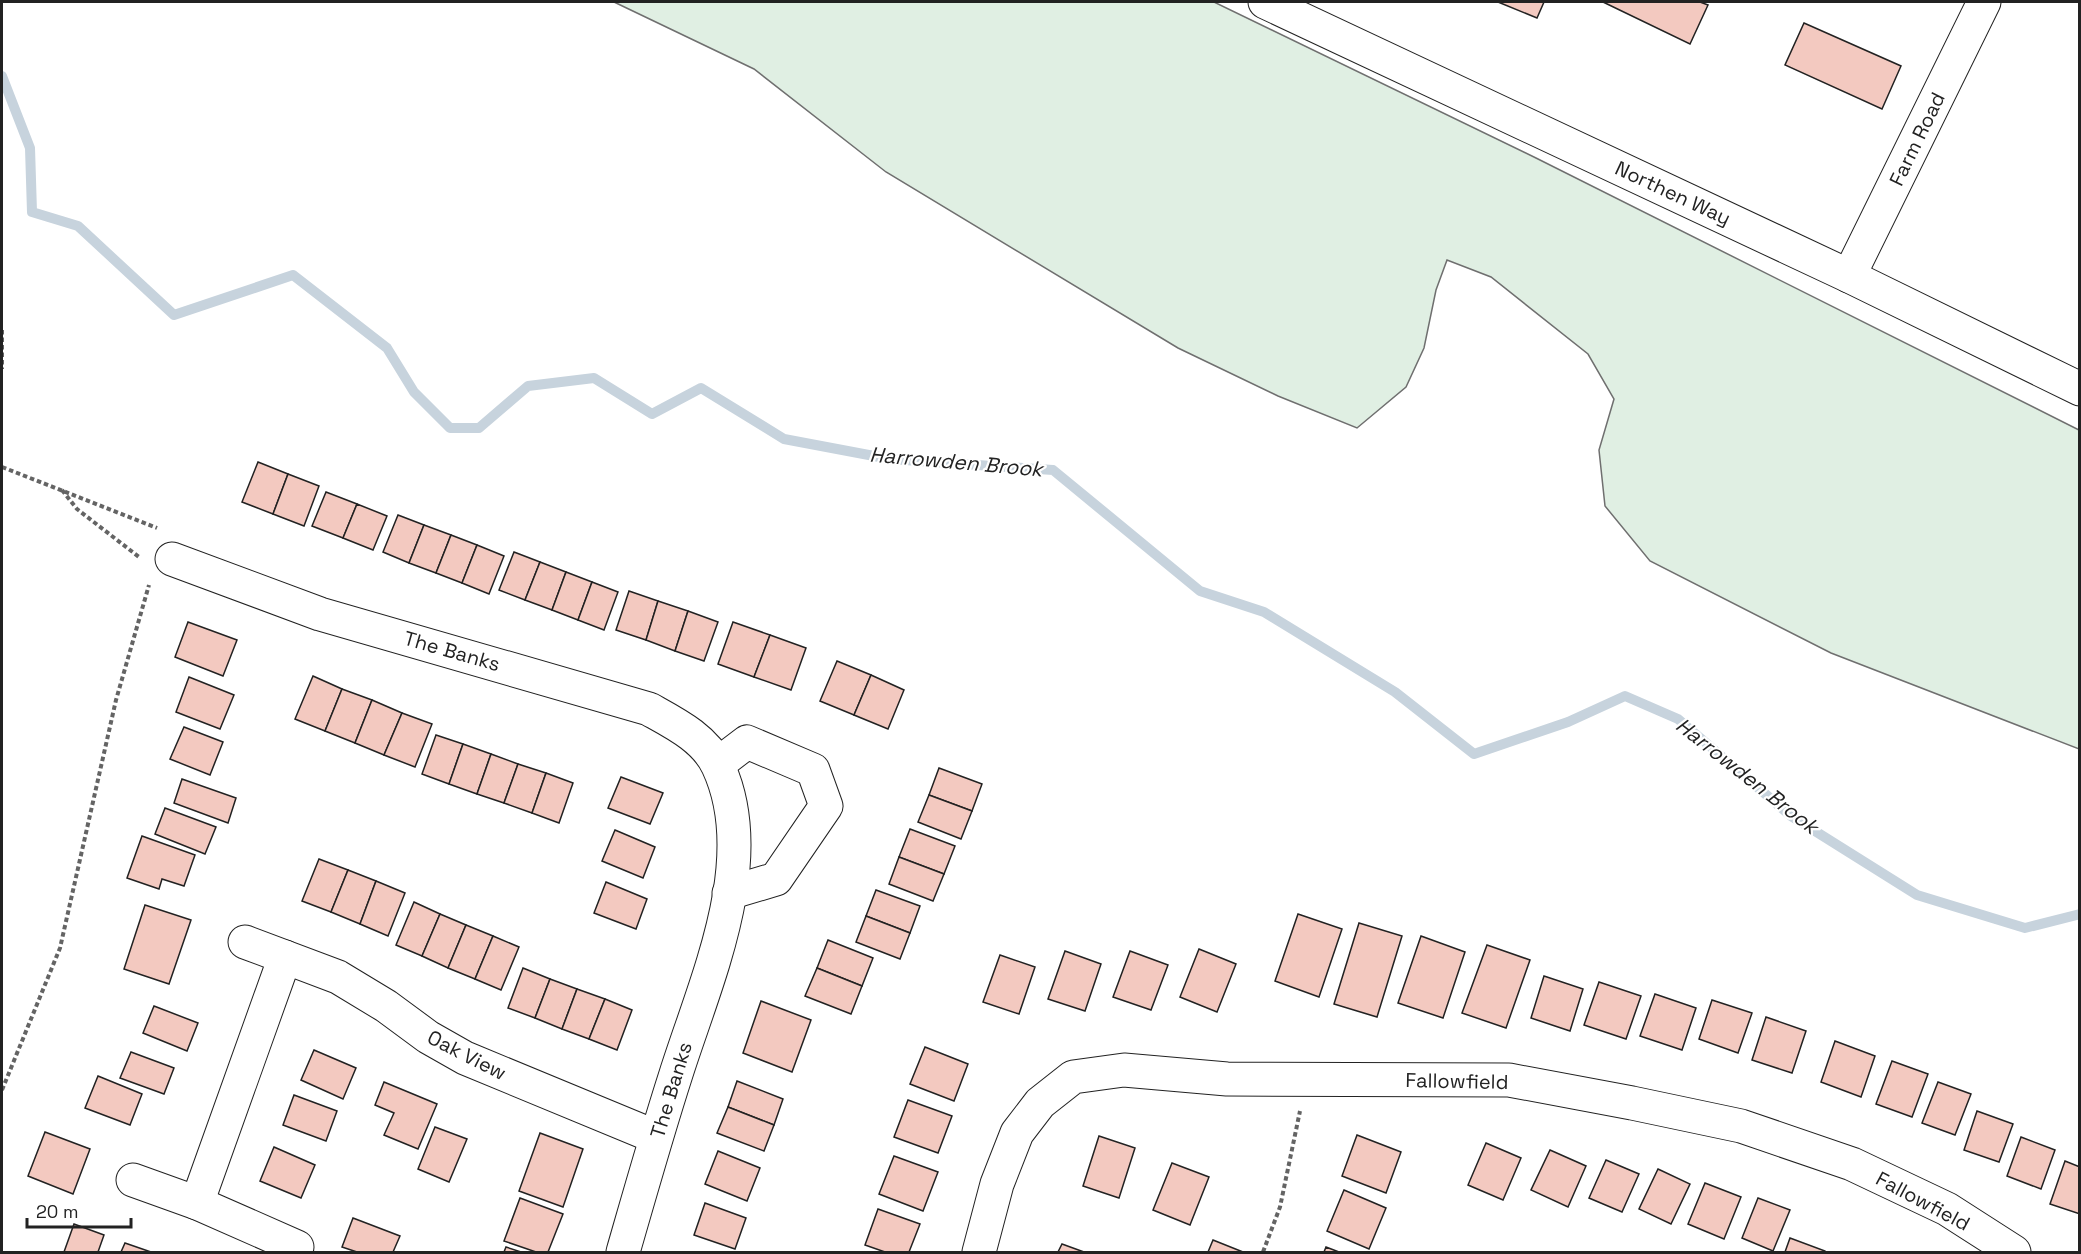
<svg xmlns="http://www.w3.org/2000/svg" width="2081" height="1254" font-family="'Space Grotesk',sans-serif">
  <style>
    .green { fill: #e0efe3; stroke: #6f6f6f; stroke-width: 1.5 }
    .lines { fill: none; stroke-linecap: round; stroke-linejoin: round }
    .stream { stroke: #c7d3dd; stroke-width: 10 }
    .building { fill: #f3c9c0; stroke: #222; stroke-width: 1.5 }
    .minor-casing { stroke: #222; stroke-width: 35 }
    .major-casing { stroke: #222; stroke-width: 35 }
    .path { stroke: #646464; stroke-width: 4; stroke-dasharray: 4.5 3; stroke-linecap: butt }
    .minor { stroke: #fff; stroke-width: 33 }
    .major { stroke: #fff; stroke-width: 33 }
    .labels { text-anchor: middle; stroke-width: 4.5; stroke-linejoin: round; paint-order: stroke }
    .street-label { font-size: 20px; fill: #222; stroke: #fff }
    .water-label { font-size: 21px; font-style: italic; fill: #222; stroke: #fff }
  </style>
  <rect width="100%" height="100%" fill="#fff"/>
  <polygon class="green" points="614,2 1214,2 1536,158 2079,430 2079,749 1831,653 1650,561 1605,506 1599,450 1614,399 1588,354 1491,277 1447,260 1436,290 1424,348 1406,387 1357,428 1278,396 1178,348 886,172 754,69"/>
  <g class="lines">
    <polyline class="stream" points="2,76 30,148 32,212 78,226 174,315 293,275 387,348 414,392 450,428 479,428 528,386 594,378 652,414 701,388 784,439 890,459 1053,470 1200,591 1264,612 1395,692 1474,754 1568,722 1625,696 1678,719 1791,816 1917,895 2025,928 2080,914"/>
  </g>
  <g class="building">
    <polygon points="1498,2 1544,2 1537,18"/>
    <polygon points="1603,2 1700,2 1708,5 1690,44"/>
    <polygon points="1804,23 1901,66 1882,109 1785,65"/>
    <polygon points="258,462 288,474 273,514 242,502"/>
    <polygon points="288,474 319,486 304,526 273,514"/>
    <polygon points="326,492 357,504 343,538 312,526"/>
    <polygon points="357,504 387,516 373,550 343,538"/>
    <polygon points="398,515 424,525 409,563 383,552"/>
    <polygon points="424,525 451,535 436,573 409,563"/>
    <polygon points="451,535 477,545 462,583 436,573"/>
    <polygon points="477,545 504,556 489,594 462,583"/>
    <polygon points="514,552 540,562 525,600 499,590"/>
    <polygon points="540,562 566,572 552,610 525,600"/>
    <polygon points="566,572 592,582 578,620 552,610"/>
    <polygon points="592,582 618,592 604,630 578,620"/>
    <polygon points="629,591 658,601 646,640 616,630"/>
    <polygon points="658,601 688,611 675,651 646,640"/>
    <polygon points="688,611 718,622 704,661 675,651"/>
    <polygon points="188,622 237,640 223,676 175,657"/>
    <polygon points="733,622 770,635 754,677 718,664"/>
    <polygon points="770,635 806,648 791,690 754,677"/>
    <polygon points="837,661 871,675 854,715 820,701"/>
    <polygon points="871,675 904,690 888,729 854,715"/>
    <polygon points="313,676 342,689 325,731 295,719"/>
    <polygon points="189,677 234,695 220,729 176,712"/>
    <polygon points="342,689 372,700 355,743 325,731"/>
    <polygon points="372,700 402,713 384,755 355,743"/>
    <polygon points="402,713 432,724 415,767 384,755"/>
    <polygon points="184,727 223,742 210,775 170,759"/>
    <polygon points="436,735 463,744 449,784 422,774"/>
    <polygon points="463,744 491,754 477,794 449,784"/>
    <polygon points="491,754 518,764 504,803 477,794"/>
    <polygon points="518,764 546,773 532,813 504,803"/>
    <polygon points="939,768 982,784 972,811 929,795"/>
    <polygon points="546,773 573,783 559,823 532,813"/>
    <polygon points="621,777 663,793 650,824 608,808"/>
    <polygon points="182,779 236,798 228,823 174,803"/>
    <polygon points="929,795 972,811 961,839 918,822"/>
    <polygon points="165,808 216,827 205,854 155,834"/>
    <polygon points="910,829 955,846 944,874 899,857"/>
    <polygon points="615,830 655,847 643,878 602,861"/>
    <polygon points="142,836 195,855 184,886 162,879 159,889 127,878"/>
    <polygon points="899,857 944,874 933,901 889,884"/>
    <polygon points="319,859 348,870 331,912 302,901"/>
    <polygon points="348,870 376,881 360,924 331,912"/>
    <polygon points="376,881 405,893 388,936 360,924"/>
    <polygon points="606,882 647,899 636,929 594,913"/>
    <polygon points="876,890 920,906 910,933 866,916"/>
    <polygon points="414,902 440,914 422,956 396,945"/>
    <polygon points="145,905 191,920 169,984 124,969"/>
    <polygon points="440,914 466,925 448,968 422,956"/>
    <polygon points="1298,914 1342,929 1319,997 1275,981"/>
    <polygon points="866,916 910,933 900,959 856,942"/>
    <polygon points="1359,923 1402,936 1377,1017 1334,1004"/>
    <polygon points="466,925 493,936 475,979 448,968"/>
    <polygon points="493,936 519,947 501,990 475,979"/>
    <polygon points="1421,936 1465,952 1443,1018 1398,1003"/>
    <polygon points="828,940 873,958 862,986 817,968"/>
    <polygon points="1487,945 1530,960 1506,1028 1462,1013"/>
    <polygon points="1199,949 1236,964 1217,1012 1180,997"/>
    <polygon points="1065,951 1101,964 1085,1011 1048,999"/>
    <polygon points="1130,951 1168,965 1151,1010 1113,997"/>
    <polygon points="1000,955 1035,967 1019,1014 983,1002"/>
    <polygon points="523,968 550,979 535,1018 508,1008"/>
    <polygon points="817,968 862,986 851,1014 805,996"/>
    <polygon points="1544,976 1583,989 1570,1031 1531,1018"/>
    <polygon points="550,979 577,989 562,1029 535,1018"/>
    <polygon points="1599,982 1641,996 1626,1039 1584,1025"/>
    <polygon points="577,989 605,999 589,1039 562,1029"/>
    <polygon points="1655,994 1696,1008 1682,1050 1640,1036"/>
    <polygon points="605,999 632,1010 617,1050 589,1039"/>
    <polygon points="1712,1000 1752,1013 1738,1053 1699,1039"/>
    <polygon points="761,1001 811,1020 792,1072 743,1053"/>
    <polygon points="154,1006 198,1023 187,1051 143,1033"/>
    <polygon points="1766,1017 1806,1031 1792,1073 1752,1060"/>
    <polygon points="1835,1041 1875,1056 1861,1097 1821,1082"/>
    <polygon points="925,1047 968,1064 954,1101 910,1084"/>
    <polygon points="314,1050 356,1068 343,1099 301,1080"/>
    <polygon points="131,1052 174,1068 164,1094 120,1078"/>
    <polygon points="1892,1061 1928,1074 1912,1117 1876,1104"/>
    <polygon points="98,1076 142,1094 130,1125 85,1108"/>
    <polygon points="737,1081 783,1099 774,1125 728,1107"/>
    <polygon points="384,1082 437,1104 418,1149 384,1135 394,1113 375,1105"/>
    <polygon points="1938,1082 1971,1094 1955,1135 1922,1123"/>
    <polygon points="294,1095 337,1111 326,1141 283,1125"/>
    <polygon points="908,1100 952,1116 938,1153 894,1137"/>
    <polygon points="728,1107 774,1125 764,1151 717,1133"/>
    <polygon points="1977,1111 2013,1124 1999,1162 1964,1150"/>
    <polygon points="435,1127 467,1139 449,1182 418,1169"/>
    <polygon points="45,1132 90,1149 73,1194 28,1176"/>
    <polygon points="540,1133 583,1149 563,1207 519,1191"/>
    <polygon points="1357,1135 1401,1152 1386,1193 1342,1176"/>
    <polygon points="1099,1136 1135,1148 1119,1198 1083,1186"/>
    <polygon points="2021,1137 2055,1150 2041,1189 2007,1176"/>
    <polygon points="1486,1143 1521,1158 1503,1200 1468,1185"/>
    <polygon points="274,1147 315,1165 301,1198 260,1181"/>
    <polygon points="1550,1150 1586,1166 1568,1207 1531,1190"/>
    <polygon points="718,1151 760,1168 747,1201 705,1184"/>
    <polygon points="894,1156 938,1172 923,1211 879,1194"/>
    <polygon points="1606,1160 1639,1174 1622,1212 1589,1198"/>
    <polygon points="2065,1161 2080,1167 2080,1214 2050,1204"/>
    <polygon points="1172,1163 1209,1177 1190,1225 1153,1210"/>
    <polygon points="1658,1169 1690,1184 1671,1224 1639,1209"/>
    <polygon points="1705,1183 1741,1197 1724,1239 1688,1224"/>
    <polygon points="1344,1190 1386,1208 1369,1249 1327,1231"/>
    <polygon points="520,1198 563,1214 548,1252 536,1252 504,1241"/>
    <polygon points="1758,1198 1790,1210 1773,1251 1742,1238"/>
    <polygon points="705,1203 746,1218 735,1249 694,1235"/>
    <polygon points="878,1209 920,1224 909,1252 885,1252 865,1245"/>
    <polygon points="353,1218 400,1236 393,1252 357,1252 342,1247"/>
    <polygon points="74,1224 104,1235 98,1252 64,1252"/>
    <polygon points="1790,1238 1825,1251 1825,1252 1785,1252"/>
    <polygon points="1213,1240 1243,1252 1208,1252"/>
    <polygon points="125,1243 151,1252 121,1252"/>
    <polygon points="1062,1244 1084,1252 1058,1252"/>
    <polygon points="506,1247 521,1252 504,1252"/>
    <polygon points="1326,1247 1339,1252 1324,1252"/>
  </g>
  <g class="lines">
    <g class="minor-casing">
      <g id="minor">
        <polyline points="1849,276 1984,2"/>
        <path d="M172 559 320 614 649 709C674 723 705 738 718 766 762 860 705 982 676 1074 657 1133 640 1193 623 1252"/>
        <polyline points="718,764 747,742 813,770 826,806 776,879 729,893"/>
        <polyline points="245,942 338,977 386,1006 428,1037 465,1058 656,1137"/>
        <polyline points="133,1180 197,1203 297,1247"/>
        <polyline points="197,1203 285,957"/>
        <polyline points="979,1252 997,1184 1017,1133 1040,1103 1073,1077 1124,1070 1227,1079 1509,1080 1632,1103 1741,1126 1852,1164 1947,1209 2014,1252"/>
      </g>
    </g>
    <g class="major-casing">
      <polyline id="major" points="1265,2 1849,276 2080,389"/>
    </g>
    <g class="path">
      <polyline points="2,330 2,369"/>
      <polyline points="2,467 157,528"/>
      <polyline points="62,490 77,509 139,557"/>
      <polyline points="2,1090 60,948 116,700 149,585"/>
      <polyline points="1263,1252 1280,1207 1300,1111"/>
    </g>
    <use href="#minor" class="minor"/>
    <use href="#major" class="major"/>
  </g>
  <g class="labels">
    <g class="street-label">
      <text transform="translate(1917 139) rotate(-64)" y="7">Farm Road</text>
      <text transform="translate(1673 193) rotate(25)" y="7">Northen Way</text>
      <text transform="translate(452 651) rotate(16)" y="7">The Banks</text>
      <text transform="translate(467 1055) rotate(27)" y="7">Oak View</text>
      <text transform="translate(1457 1081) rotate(1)" y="7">Fallowfield</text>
      <text transform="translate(671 1090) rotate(-73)" y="7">The Banks</text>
      <text transform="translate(1923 1201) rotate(28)" y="7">Fallowfield</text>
    </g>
    <g class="water-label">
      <text transform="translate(956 462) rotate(5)" y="7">Harrowden Brook</text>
      <text transform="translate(1747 776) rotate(38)" y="7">Harrowden Brook</text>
    </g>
  </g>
  <rect width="2081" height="1254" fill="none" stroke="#222222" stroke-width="6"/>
  <path d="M27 1218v9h104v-9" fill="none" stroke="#222222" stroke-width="3"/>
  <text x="36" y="1218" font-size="18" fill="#222222" stroke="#ffffff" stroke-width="4.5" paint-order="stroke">20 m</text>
</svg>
